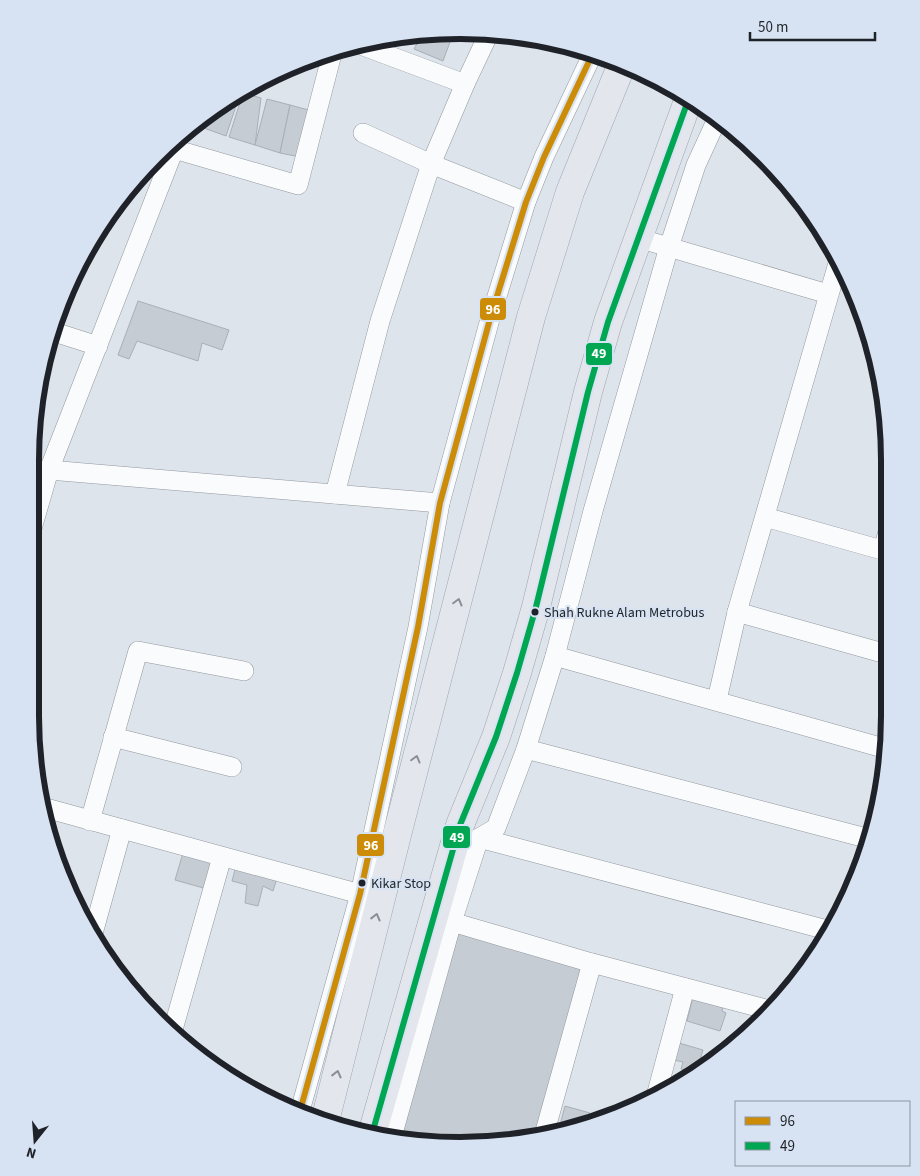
<svg xmlns="http://www.w3.org/2000/svg" width="920" height="1176" font-family="'Source Sans 3',sans-serif">
  <style>
    .building { fill: #c6ccd3; stroke: #a9afb5 }
    .lines { fill: none; stroke-linecap: round; stroke-linejoin: round }
    .minor-casing { stroke: #93989e; stroke-width: 20 }
    .primary-casing { stroke: #9da6b1; stroke-width: 29 }
    .minor { stroke: #fafbfc; stroke-width: 19 }
    .primary { stroke: #e3e7ed; stroke-width: 28 }
    .bus-1-casing { stroke: #d7e3f2; stroke-width: 10 }
    .bus-2-casing { stroke: #d7e3f2; stroke-width: 10 }
    .bus-1 { stroke: #cc8c08; stroke-width: 6 }
    .bus-2 { stroke: #00a651; stroke-width: 6 }
    .oneway { stroke: #8b8f95 }
    .bus-dot { fill: #1f2329; stroke: #d7e3f2; stroke-width: 2 }
    .labels { text-anchor: middle; stroke-width: 4; stroke-linejoin: round; paint-order: stroke }
    .bus-label { font-size: 14px; fill: #1f2329; stroke: #d7e3f2; text-anchor: start }
    .rim { fill: none; stroke: #1f2329; stroke-width: 6 }
    .line-badge { stroke: #d7e3f2; stroke-width: 2 }
    .badge-label { font-size: 14px; text-anchor: middle; font-weight: bold; fill: #fff }
  </style>
  <rect width="100%" height="100%" fill="#dde4ec"/>
  <g class="building">
    <polygon points="423,33 434,33 433,34 450,42 443,61 414,49"/>
    <polygon points="237,93 240,94 226,136 201,127 206,116"/>
    <polygon points="243,93 261,98 255,145 229,137"/>
    <polygon points="267,99 290,105 280,153 255,145"/>
    <polygon points="290,105 312,111 300,157 280,153"/>
    <polygon points="138,301 229,330 222,350 202,343 198,361 137,341 129,359 118,355"/>
    <polygon points="48,346 56,348 43,390 39,390"/>
    <polygon points="183,853 214,862 207,889 175,880"/>
    <polygon points="236,866 277,878 273,891 263,886 258,906 245,903 247,885 232,881"/>
    <polygon points="457,931 582,969 535,1136 460,1146 394,1137"/>
    <polygon points="694,993 725,1001 722,1011 726,1013 720,1031 687,1021"/>
    <polygon points="679,1043 703,1050 699,1063 707,1065 696,1073 681,1069 683,1062 674,1060"/>
    <polygon points="565,1106 590,1113 587,1125 576,1129 560,1125"/>
  </g>
  <g class="lines">
    <g class="minor-casing">
      <g id="minor">
        <polyline points="358,44 465,84"/>
        <polyline points="363,133 431,164 526,202"/>
        <polyline points="167,147 298,185 333,50"/>
        <polyline points="638,238 828,294"/>
        <polyline points="51,331 98,346"/>
        <polyline points="49,470 440,503"/>
        <polyline points="335,494 380,321 431,164 465,84 490,31"/>
        <polyline points="765,517 889,552"/>
        <polyline points="31,532 49,470 180,134"/>
        <polyline points="883,550 889,528"/>
        <polyline points="737,612 890,655"/>
        <polyline points="555,656 887,749"/>
        <polyline points="717,700 737,612 839,260"/>
        <polyline points="113,737 232,767"/>
        <polyline points="526,749 870,839"/>
        <polyline points="42,807 360,894"/>
        <polyline points="90,821 138,651 244,671"/>
        <polyline points="479,838 831,931"/>
        <polyline points="452,922 592,963 769,1010"/>
        <polyline points="92,937 122,829"/>
        <polyline points="172,1033 222,857"/>
        <polyline points="656,1096 685,988"/>
        <polyline points="300,1111 360,894 418,627 440,503 490,319 526,202 544,157 593,53"/>
        <polyline points="544,1135 592,963"/>
        <polyline points="392,1137 452,922 479,838 496,828 526,749 555,656 593,511 669,247 696,165 718,117"/>
      </g>
    </g>
    <g class="primary-casing">
      <g id="primary">
        <polyline points="325,1121 399,827 531,317 570,192 622,64"/>
        <polyline points="372,1134 460,825 496,737 517,673 536,607 588,392 608,322 689,98"/>
      </g>
    </g>
    <use href="#minor" class="minor"/>
    <use href="#primary" class="primary"/>
    <g class="bus-1-casing">
      <polyline id="bus-1" points="300,1111 360,894 418,627 440,503 490,319 526,202 544,157 593,53"/>
    </g>
    <g class="bus-2-casing">
      <polyline id="bus-2" points="372,1134 460,825 496,737 517,673 536,607 588,392 608,322 689,98"/>
    </g>
    <use href="#bus-1" class="bus-1"/>
    <use href="#bus-2" class="bus-2"/>
  </g>
  <defs><path id="oneway-chevron" d="M-2-3.5L2.5 0L-2 3.5" fill="none" stroke-width="1.6" stroke-linecap="round" stroke-linejoin="round" transform="scale(1.25)"/></defs>
  <g class="oneway">
    <use href="#oneway-chevron" transform="translate(458 602) rotate(-75)"/>
    <use href="#oneway-chevron" transform="translate(416 759) rotate(-75)"/>
    <use href="#oneway-chevron" transform="translate(376 917) rotate(-76)"/>
    <use href="#oneway-chevron" transform="translate(337 1074) rotate(-76)"/>
  </g>
  <g class="bus-dot">
    <circle cx="535" cy="612" r="4.5"/>
    <circle cx="362" cy="883" r="4.5"/>
  </g>
  <g class="labels">
    <g class="bus-label">
      <text x="544" y="617">Shah Rukne Alam Metrobus</text>
      <text x="371" y="888">Kikar Stop</text>
    </g>
  </g>
  <path d="M0 0H920V1176H0ZM460 39H460A421 421 0 0 1 881 460V716A421 421 0 0 1 460 1137H460A421 421 0 0 1 39 716V460A421 421 0 0 1 460 39Z" fill="#d7e3f2" fill-rule="evenodd"/>
  <path class="rim" d="M460 39H460A421 421 0 0 1 881 460V716A421 421 0 0 1 460 1137H460A421 421 0 0 1 39 716V460A421 421 0 0 1 460 39Z"/>
  <g class="line-badge">
    <rect x="479" y="297" width="28" height="24" rx="5" fill="#cc8c08"/>
    <rect x="585" y="342" width="28" height="24" rx="5" fill="#00a651"/>
    <rect x="442" y="825" width="29" height="24" rx="5" fill="#00a651"/>
    <rect x="356" y="833" width="29" height="24" rx="5" fill="#cc8c08"/>
  </g>
  <g class="badge-label">
    <text x="493" y="314">96</text>
    <text x="599" y="358">49</text>
    <text x="457" y="842">49</text>
    <text x="371" y="850">96</text>
  </g>
  <rect x="735" y="1101" width="175" height="65" fill="#d7e3f2" stroke="#8d96a2"/>
  <rect x="745" y="1117" width="25" height="8" fill="#cc8c08" stroke="#8d96a2"/>
  <text x="780" y="1126" font-size="15" fill="#1f2329">96</text>
  <rect x="745" y="1142" width="25" height="8" fill="#00a651" stroke="#8d96a2"/>
  <text x="780" y="1151" font-size="15" fill="#1f2329">49</text>
  <g transform="translate(35 1141) rotate(197)" stroke="#d7e3f2" stroke-width="4" paint-order="stroke">
  <path d="M0-4L9 19L0 12L-9 19Z" fill="#1f2329"/>
  <text y="-8" font-size="14" font-weight="bold" text-anchor="middle" fill="#1f2329">N</text>
  </g>
  <path d="M750 32v8h125v-8" fill="none" stroke="#1f2329" stroke-width="2.5"/>
  <text x="758" y="32" font-size="15" fill="#1f2329" stroke="#d7e3f2" stroke-width="4" paint-order="stroke">50 m</text>
</svg>
